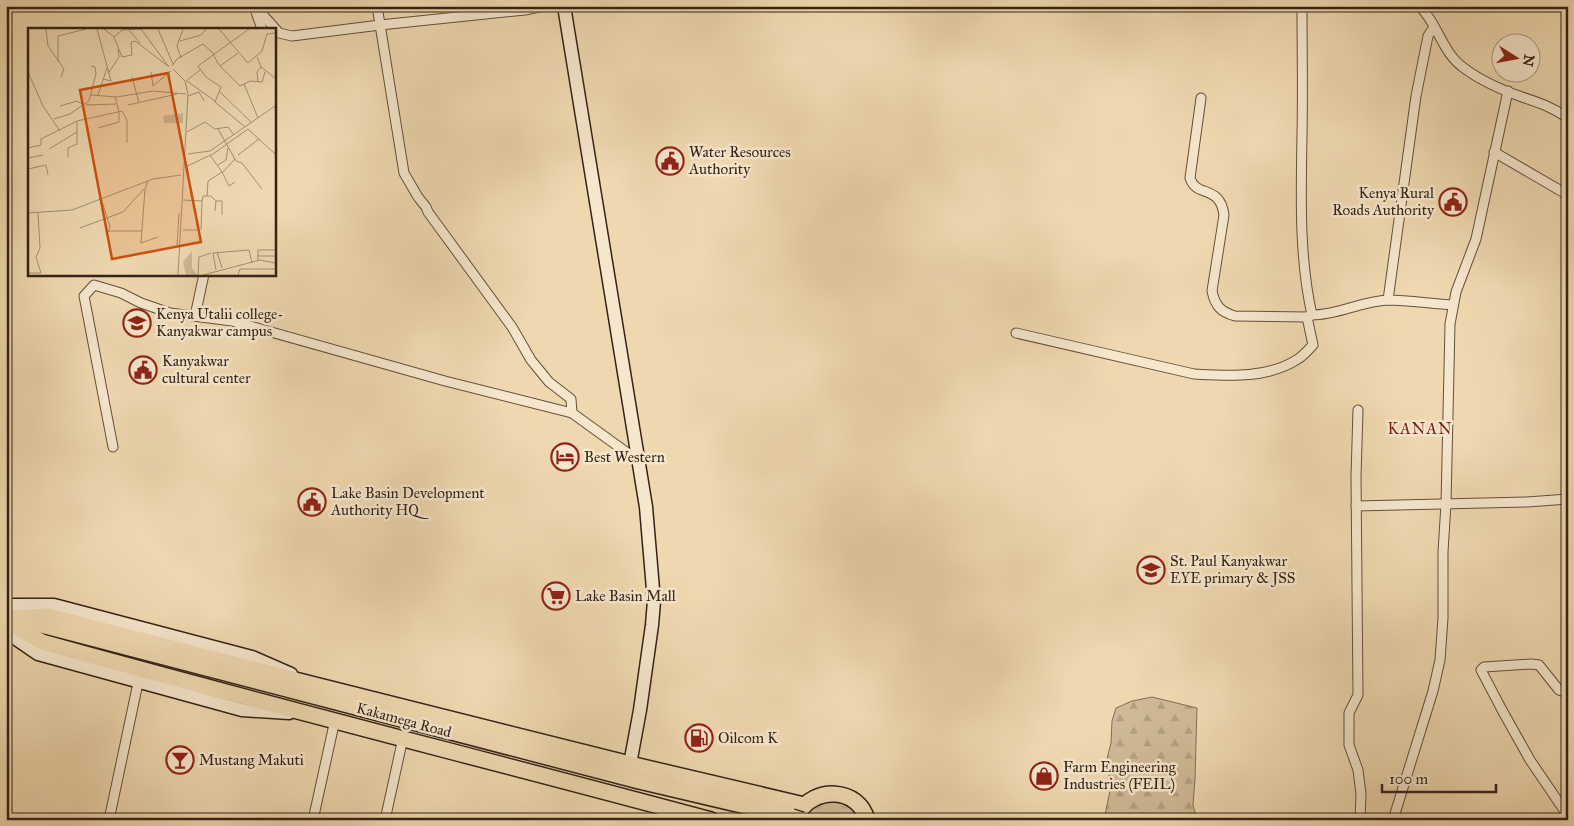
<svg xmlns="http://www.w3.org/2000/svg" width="1574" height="826" font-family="'IM FELL Great Primer',serif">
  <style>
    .grass { fill: url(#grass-tufts); stroke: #826e56 }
    .forest { fill: url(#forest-firs); stroke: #826e56 }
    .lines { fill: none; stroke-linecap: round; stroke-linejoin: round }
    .street-casing { stroke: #63503c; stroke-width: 11 }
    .secondary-casing { stroke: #342316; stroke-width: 15 }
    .highway-casing { stroke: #342316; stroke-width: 18 }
    .street { stroke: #f5e6cc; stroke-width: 9 }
    .secondary { stroke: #f5e6cc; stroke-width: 12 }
    .highway { stroke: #efd8b0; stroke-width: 15 }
    .highway-bridge-casing { stroke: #342316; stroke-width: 18; stroke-linecap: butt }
    .highway-bridge { stroke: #efd8b0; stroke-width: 15 }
    .labels { text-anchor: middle; stroke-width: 5; stroke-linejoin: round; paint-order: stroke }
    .poi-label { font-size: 15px; fill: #342316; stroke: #f5e6cc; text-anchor: start }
    .street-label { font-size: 15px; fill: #342316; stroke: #f5e6cc }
    .neighbourhood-label { font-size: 16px; letter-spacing: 1px; fill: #7a1f14; stroke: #f5e6cc }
    .inset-road { fill: none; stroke: #a49072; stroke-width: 1 }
    .view { fill: #cd510e; fill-opacity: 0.15; stroke: #cd510e; stroke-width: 2.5 }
    .inset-edge { fill: none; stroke: #342316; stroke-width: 2.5 }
  </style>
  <defs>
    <pattern id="grass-tufts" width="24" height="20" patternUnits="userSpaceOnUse" patternTransform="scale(1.25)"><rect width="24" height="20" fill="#cfb996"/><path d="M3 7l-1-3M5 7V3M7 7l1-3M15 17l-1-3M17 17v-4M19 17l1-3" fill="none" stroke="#b29f81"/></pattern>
    <pattern id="forest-firs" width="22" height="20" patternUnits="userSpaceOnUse" patternTransform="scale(1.25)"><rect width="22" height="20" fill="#cfb996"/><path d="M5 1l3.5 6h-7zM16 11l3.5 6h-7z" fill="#b29f81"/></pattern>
  </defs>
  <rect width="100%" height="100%" fill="#efd8b0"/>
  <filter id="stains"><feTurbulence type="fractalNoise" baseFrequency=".004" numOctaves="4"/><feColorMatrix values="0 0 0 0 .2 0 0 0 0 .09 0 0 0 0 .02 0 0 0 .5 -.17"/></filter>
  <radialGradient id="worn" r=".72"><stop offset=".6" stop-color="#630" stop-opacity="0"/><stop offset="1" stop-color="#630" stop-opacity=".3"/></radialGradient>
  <path class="grass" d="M829 800C845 803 853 807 862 820H803C809 808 817 803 829 800Z"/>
  <polygon class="forest" points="1152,697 1197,708 1195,779 1193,805 1197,820 1104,820 1112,781 1105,767 1111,743 1112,721 1116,708 1132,701"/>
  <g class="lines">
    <g class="street-casing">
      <g id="street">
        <polyline points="255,6 279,33 292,36 380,25 525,10 544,6"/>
        <polyline points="377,6 404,173 418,197 426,207 428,212 512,327 531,360 549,382 571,399 572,413"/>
        <path d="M1419 6C1438 23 1442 53 1464 68 1481 81 1502 90 1522 97 1540 103 1552 107 1568 118"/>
        <polyline points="255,9 262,29"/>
        <path d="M1201 98 1190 178C1196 198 1220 184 1224 215L1212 291C1215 306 1221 312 1235 316L1307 317"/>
        <polyline points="1494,152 1568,195"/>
        <polyline points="1388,300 1416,96 1428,36 1434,27"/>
        <path d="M1312 315C1338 315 1362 301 1388 300 1409 300 1432 304 1453 305"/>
        <polyline points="195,316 204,274"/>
        <path d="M1016 333 1194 374C1229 376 1267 379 1298 359 1303 356 1308 350 1313 345L1307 317 1312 315C1299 257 1301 196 1302 136 1303 93 1302 50 1302 6"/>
        <polyline points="1358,410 1356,477 1358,695 1349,713 1349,745 1358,770 1361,794 1360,820"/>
        <polyline points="113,447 84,296 94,285 121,293 141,303 170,313 232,321 445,381 572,413 640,462"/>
        <polyline points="1356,506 1527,502 1568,499"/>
        <polyline points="1568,693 1559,690 1539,665 1531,664 1484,667 1481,670 1502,710 1530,760 1568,816"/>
        <polyline points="109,820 138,683"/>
        <polyline points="313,820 335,720"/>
        <polyline points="385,820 403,738"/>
        <polyline points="1393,820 1433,691 1440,660 1443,618 1443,552 1446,504 1450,324 1456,292 1476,239 1508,91"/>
      </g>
    </g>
    <g class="secondary-casing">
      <g id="secondary">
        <polyline points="564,6 646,507 654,601 652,625 640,710 630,764"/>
        <polyline points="6,605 54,605 252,657 291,674"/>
        <polyline points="6,632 38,654 242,710 289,713"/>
      </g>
    </g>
    <g class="highway-casing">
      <g id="highway">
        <polyline points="12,618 48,616 299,681 630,764 804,805"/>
        <polyline points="26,621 639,781 792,817"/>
        <path d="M10 623 42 642C264 704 488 760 711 820"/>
        <path d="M798 814C813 786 859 787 867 820"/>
      </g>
    </g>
    <use href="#street" class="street"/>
    <use href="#secondary" class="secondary"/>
    <use href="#highway" class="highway"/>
    <g class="highway-bridge-casing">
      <polyline id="highway-bridge" points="792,817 802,820"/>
    </g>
    <use href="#highway-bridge" class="highway-bridge"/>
  </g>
  <defs>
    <g id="civic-ring" transform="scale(1.4375)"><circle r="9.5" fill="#f5e6cc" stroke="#8f2418" stroke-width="1.5"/><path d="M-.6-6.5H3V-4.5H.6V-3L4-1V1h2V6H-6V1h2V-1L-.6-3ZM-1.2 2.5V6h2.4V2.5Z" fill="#8f2418"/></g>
    <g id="university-ring" transform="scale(1.4375)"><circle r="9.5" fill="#f5e6cc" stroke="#8f2418" stroke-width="1.5"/><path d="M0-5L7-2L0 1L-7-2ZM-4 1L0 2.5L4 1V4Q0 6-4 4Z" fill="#8f2418"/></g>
    <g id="hotel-ring" transform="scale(1.4375)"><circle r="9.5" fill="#f5e6cc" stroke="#8f2418" stroke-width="1.5"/><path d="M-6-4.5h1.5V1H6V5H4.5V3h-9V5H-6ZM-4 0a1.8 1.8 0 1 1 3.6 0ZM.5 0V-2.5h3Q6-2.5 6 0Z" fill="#8f2418"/></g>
    <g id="school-ring" transform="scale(1.4375)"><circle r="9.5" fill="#f5e6cc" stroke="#8f2418" stroke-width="1.5"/><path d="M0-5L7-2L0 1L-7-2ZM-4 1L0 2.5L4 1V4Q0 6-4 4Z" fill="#8f2418"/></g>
    <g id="supermarket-ring" transform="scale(1.4375)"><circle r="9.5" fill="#f5e6cc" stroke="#8f2418" stroke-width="1.5"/><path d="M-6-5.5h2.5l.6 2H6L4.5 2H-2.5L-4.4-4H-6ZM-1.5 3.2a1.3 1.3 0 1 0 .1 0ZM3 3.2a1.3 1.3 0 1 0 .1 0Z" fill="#8f2418"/></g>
    <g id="fuel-ring" transform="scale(1.4375)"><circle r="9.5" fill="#f5e6cc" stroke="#8f2418" stroke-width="1.5"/><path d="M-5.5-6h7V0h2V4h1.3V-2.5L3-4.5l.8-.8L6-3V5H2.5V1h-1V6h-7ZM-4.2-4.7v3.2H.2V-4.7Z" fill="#8f2418"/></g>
    <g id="bar-ring" transform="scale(1.4375)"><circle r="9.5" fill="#f5e6cc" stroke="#8f2418" stroke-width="1.5"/><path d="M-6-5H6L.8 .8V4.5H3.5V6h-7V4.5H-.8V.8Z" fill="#8f2418"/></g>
    <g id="shop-ring" transform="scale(1.4375)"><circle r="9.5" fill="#f5e6cc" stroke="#8f2418" stroke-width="1.5"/><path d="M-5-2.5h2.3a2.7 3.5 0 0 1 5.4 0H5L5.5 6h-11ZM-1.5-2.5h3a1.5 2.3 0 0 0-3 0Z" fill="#8f2418"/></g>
  </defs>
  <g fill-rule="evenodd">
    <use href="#civic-ring" x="670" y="161"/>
    <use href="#civic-ring" x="1453" y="202"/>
    <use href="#university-ring" x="137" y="323"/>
    <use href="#civic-ring" x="143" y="370"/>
    <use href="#hotel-ring" x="565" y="457"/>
    <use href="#civic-ring" x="312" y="502"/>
    <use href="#school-ring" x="1151" y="570"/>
    <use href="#supermarket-ring" x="556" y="596"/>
    <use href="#fuel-ring" x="699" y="738"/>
    <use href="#bar-ring" x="180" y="760"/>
    <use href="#shop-ring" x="1044" y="776"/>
  </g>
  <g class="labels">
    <g class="poi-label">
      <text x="689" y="157">Water Resources<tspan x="689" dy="17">Authority</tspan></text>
      <text x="1434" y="198" text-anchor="end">Kenya Rural<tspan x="1434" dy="17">Roads Authority</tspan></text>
      <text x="156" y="319">Kenya Utalii college-<tspan x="156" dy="17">Kanyakwar campus</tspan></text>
      <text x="162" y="366">Kanyakwar<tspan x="162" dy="17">cultural center</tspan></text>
      <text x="584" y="462">Best Western</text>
      <text x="331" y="498">Lake Basin Development<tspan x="331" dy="17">Authority HQ</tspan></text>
      <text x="1170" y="566">St. Paul Kanyakwar<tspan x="1170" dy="17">EYE primary &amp; JSS</tspan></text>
      <text x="575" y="601">Lake Basin Mall</text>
      <text x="718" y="743">Oilcom K</text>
      <text x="199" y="765">Mustang Makuti</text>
      <text x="1063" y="772">Farm Engineering<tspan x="1063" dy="17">Industries (FEIL)</tspan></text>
    </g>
    <g class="street-label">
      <text transform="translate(404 720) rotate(15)" y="5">Kakamega Road</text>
    </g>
    <g class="neighbourhood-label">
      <text x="1420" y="434">KANAN</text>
    </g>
  </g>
  <g transform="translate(28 28)">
    <rect width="248" height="248" fill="#efd8b0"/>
    <path d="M155 85V95H136L135 88Z" fill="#cfb996"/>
    <path d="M164 223V240L169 247H158L155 234Z" fill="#cfb996"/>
    <path class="inset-road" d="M18 1 20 18 36 41 33 49M69 1 83 53 75 51M76 1 86 9 94 2 113 1M100 1 112 15M113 1 141 39M130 1 145 36M191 1 220 35 234 23 239 6 247 5M86 9 94 29 104 27 103 14 107 13 140 38M152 13 173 7 178 1M185 26 191 37 212 58 222 53 234 54 237 44M229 29 233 39 247 50M153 30 149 18 155 1M30 34V8L58 1M144 38 149 31 175 16 186 26M192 38 210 25M145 41 157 53 160 66 150 247M0 44 15 78 32 103M81 44 91 29 90 21M123 44 125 58 143 43M104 49 111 75M158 53 172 42M159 53 187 73M230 54 229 44 233 39M216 56 230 90M191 63 224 95M63 67 89 69 125 63 158 66M70 67 79 40M160 68 171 64 176 73M87 69 91 84M58 77 88 76M100 77 149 66M32 78 49 73 56 77M26 91 42 86 61 73 68 46 67 39 63 38M217 99 187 74 193 59 178 49 170 38 221 1M70 100 91 94V84M190 101 208 133 214 135 234 161M220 101 247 126M159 104 177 94 187 101 200 99 206 107M0 120 13 117V111L49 93 94 83 99 92V115M21 121 49 104M160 126 182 123 247 78M210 127 231 111M40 129V120L49 116V93M0 130 15 127M190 137 198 132 200 120M159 138 185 126 220 101M0 141 18 137 20 147M194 144 201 158 207 154M194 145 207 131M120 153 117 161 113 215 130 209M179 168 180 153 194 144 182 127M73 170 82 199 80 204M155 172 174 173 175 168H183L188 173 187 183M188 173H194V187M0 185 44 182 125 151 153 147M52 200 95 184 116 161M155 202H171M173 202 174 173M80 203H114M149 219 151 185M189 224 194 240M229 228H247M230 233V222H247M188 242 185 225 221 222 224 235M0 245H13L8 229 12 220 10 185M170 247 171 229 183 225M175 247 232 232 247 235M210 247 212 241H247"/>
    <path class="view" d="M140 45 173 214 84 231 52 62Z"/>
    <rect width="248" height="248" class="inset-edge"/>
  </g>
  <rect width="1574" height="826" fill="none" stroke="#efd8b0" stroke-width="25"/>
  <rect x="8" y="8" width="1559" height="811" fill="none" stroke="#342316" stroke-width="2.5"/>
  <rect x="12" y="12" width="1549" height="801" fill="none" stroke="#342316"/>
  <g transform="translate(1516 58) rotate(101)"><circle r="24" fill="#f5e6cc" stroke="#a89883"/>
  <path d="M0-4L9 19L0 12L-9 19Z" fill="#8f2418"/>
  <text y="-8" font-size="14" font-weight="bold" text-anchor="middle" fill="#342316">N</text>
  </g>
  <path d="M1382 784v8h114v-8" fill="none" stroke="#342316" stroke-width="2.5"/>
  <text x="1389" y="784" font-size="15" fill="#342316" stroke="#f5e6cc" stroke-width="4" paint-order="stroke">100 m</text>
  <rect width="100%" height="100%" filter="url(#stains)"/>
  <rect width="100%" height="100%" fill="url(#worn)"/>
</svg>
